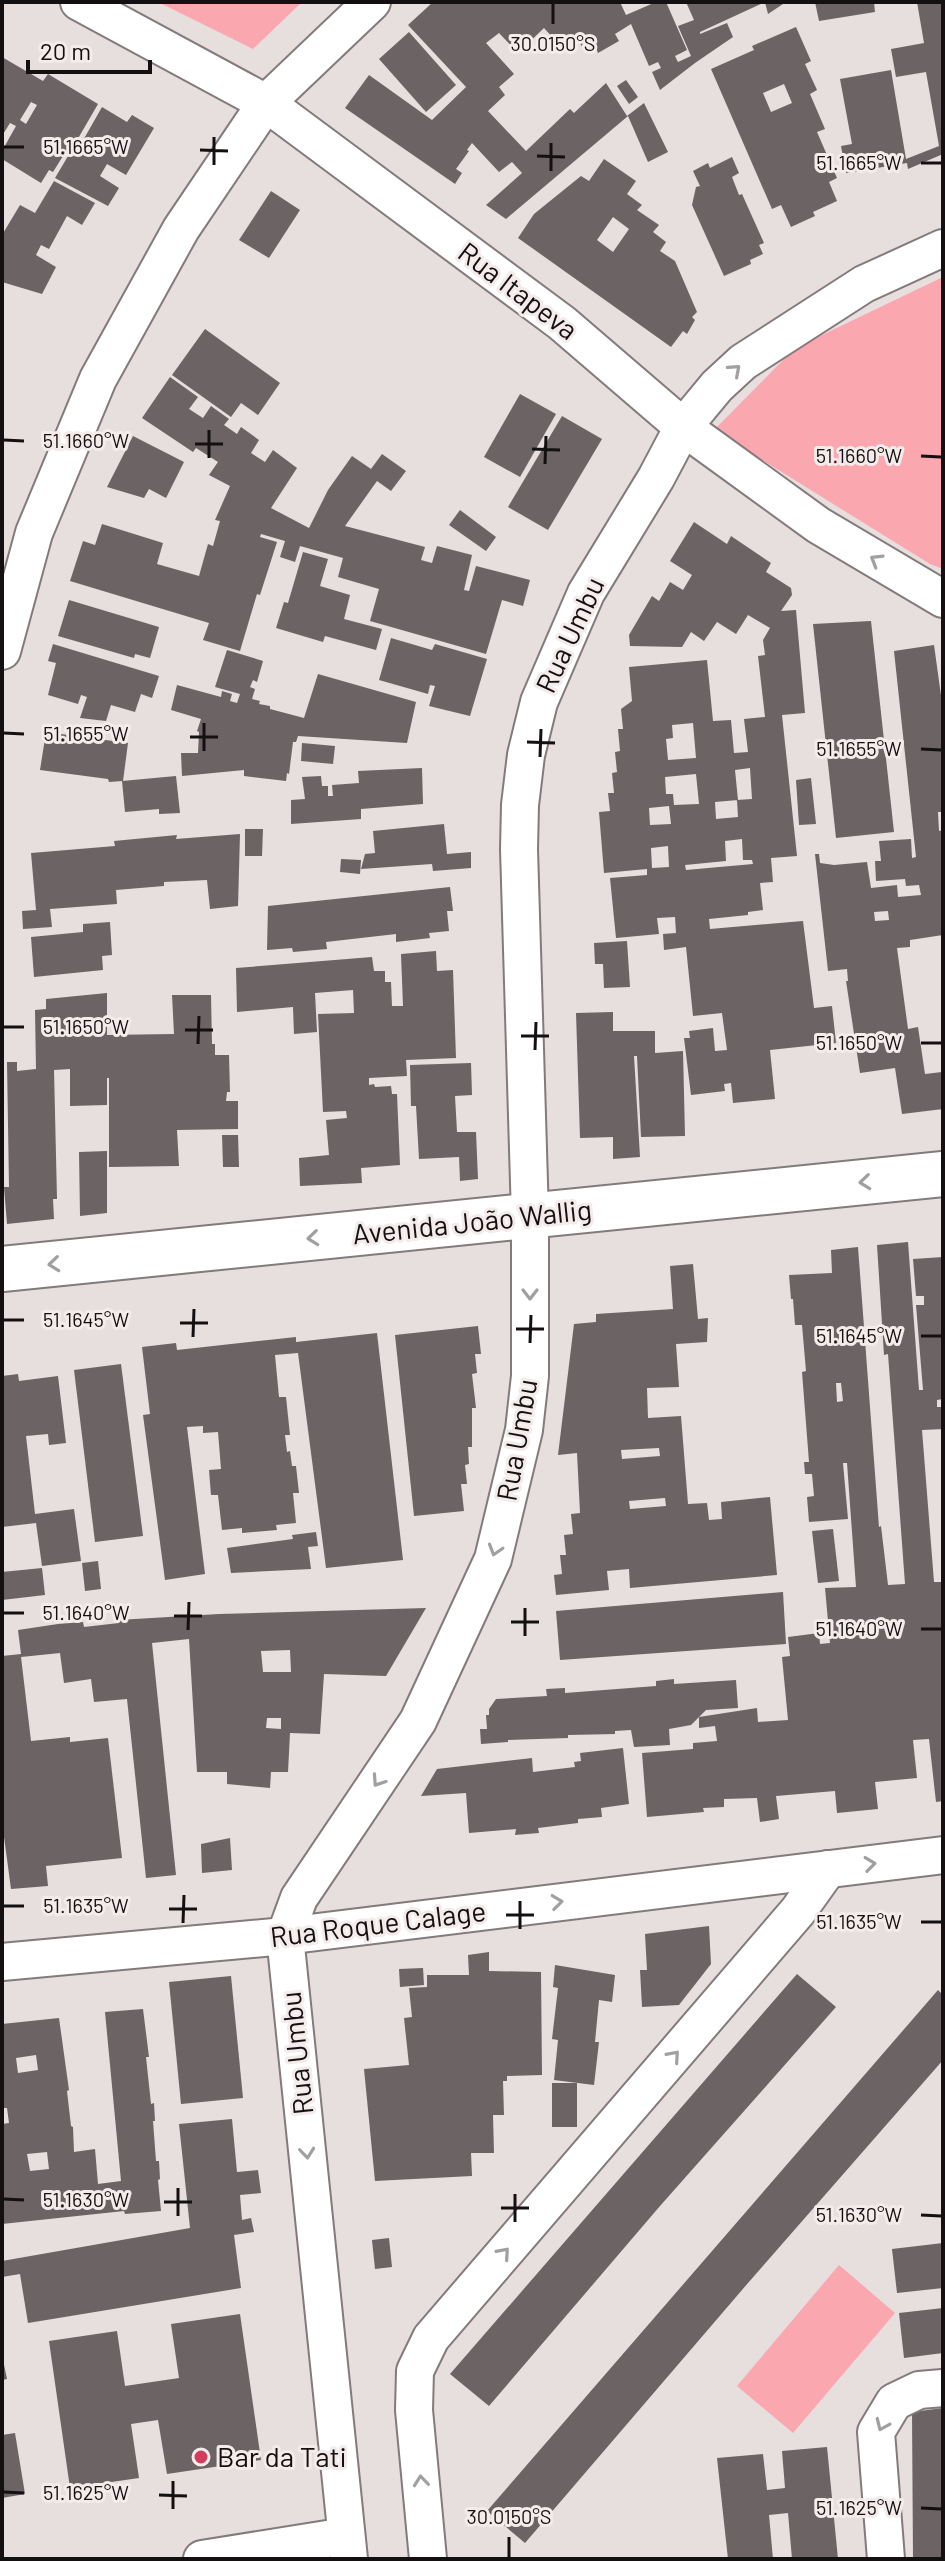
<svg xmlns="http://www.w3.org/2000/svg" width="945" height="2561" font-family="Barlow,sans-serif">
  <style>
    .green { fill: #faa7af }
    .building { fill: #6b6364; fill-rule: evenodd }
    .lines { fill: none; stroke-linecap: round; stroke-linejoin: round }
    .minor-casing { stroke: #837a7b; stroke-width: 40 }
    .secondary-casing { stroke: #837a7b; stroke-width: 48 }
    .minor { stroke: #fff; stroke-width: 36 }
    .secondary { stroke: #fff; stroke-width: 44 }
    .oneway { stroke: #a19fa0 }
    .ticks { fill: none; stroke: #141011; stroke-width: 3 }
    .poi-dot { fill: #cf3f5d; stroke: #f4ebeb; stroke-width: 3 }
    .labels { text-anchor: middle; stroke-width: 6; stroke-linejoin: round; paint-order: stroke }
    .street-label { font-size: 28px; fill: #141011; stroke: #f4ebeb }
    .poi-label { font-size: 28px; fill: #141011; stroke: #f4ebeb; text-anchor: start }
    .ticks-label { font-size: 20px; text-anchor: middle; fill: #141011; stroke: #f4ebeb; stroke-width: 6; stroke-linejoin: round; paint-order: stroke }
  </style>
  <rect width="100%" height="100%" fill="#e7dede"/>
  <g class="green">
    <polygon points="158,2 302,2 253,49"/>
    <polygon points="943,277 943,569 930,564 714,430 795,348"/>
    <polygon points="839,2265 895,2313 793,2433 737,2386"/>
  </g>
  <g class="building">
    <polygon points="433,2 620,2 626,15 656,2 666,2 687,50 675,56 678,62 691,56 678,26 694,20 686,2 786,2 768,14 765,2 700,32 700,34 727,23 733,37 695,63 660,90 652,72 661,68 658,62 649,66 631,24 615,34 619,41 598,53 596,48 586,53 576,37 564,50 544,28 518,53 499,33 486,43 514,74 499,87 505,95 488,111 526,151 570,109 574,113 606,83 627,116 644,103 668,152 648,162 628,116 506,219 486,205 522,173 512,162 499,172 472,143 467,150 469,151 456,169 462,173 455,184 345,108 369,75 432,120 466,87 408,25"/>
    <polygon points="815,2 874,2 875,12 819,21"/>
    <polygon points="917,2 943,2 943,154 908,169 907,163 846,173 841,146 852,144 840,79 891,70 906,159 939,146 926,72 896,77 891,49 924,43"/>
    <path d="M796 27 811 61 805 64 817 90 810 94 825 129 817 132 837 178 829 182 837 201 813 212 815 216 791 227 781 205 772 209 711 69 754 50 752 46ZM784 84 792 103 771 112 763 93Z"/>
    <polygon points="409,32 456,85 426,112 379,59"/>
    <path d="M2 57 43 81 48 74 98 104 76 142 73 140 53 172 49 170 41 183 2 159V151L16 126 10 123 2 136ZM31 102 37 105 26 124 20 120Z"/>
    <polygon points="626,80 638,97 629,104 617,86"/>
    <polygon points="102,107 127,122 132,115 154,128 126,175 107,164 100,176 119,188 108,206 55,178 77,141 81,144"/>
    <polygon points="732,157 739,173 732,177 739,195 742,194 764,243 759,245 763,254 750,260 751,264 724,276 692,205 696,187 700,186 693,171 708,163 710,168"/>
    <path d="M604 159 636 181 627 194 642 205 637 210 659 225 653 232 666 242 660 251 675 261 697 312 692 317 695 320 687 334 683 331 671 347 518 238 534 214 581 176 589 181ZM613 217 629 229 613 252 597 240Z"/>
    <polygon points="54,181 95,203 82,225 67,216 49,249 41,245 36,255 56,267 42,294 2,282 2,235 20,205 35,213"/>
    <polygon points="271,191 300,210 269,258 239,240"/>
    <polygon points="205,329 280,383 258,415 241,403 231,417 172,375"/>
    <polygon points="170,377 198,397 189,409 203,418 211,406 229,419 224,425 237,434 241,427 259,440 251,453 265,462 273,450 297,468 271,508 309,528 328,490 352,456 371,469 382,454 406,471 391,491 377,481 345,526 425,547 421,560 432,563 437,546 472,555 464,590 469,591 476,566 530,580 523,606 502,600 486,654 370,621 379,589 338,577 343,558 300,546 295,562 280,557 285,541 261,534 260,537 277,542 260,595 257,594 240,651 203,640 209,623 70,581 83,541 95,545 102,524 163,543 157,564 199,576 208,544 213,546 220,521 215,520 230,486 209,475 218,462 196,448 193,452 142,418"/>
    <polygon points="520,394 556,414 520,477 484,457"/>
    <polygon points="562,416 602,439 548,530 508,507"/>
    <polygon points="133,436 184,462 166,498 149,489 144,498 107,487"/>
    <polygon points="460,510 496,537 486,551 449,525"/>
    <path d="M694 522 727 544 731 536 771 563 766 572 791 588 792 595 781 611 796 610 805 713 782 715 797 856 771 858 773 882 760 883 763 910 748 912V915L709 919 710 929 803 921 814 1008 832 1006 836 1043 770 1050 775 1099 733 1103 731 1083 724 1084 725 1091 691 1095 684 1038H690L689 1031 713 1028 715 1051 727 1050 722 1013 693 1016 686 947 664 950 663 934 676 933 675 917 657 918 659 934 616 938 610 878 647 875V869L604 873 599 812 610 811 608 793H614L612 773 617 772 615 752 620 751 618 729H623L621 709 632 701 629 667 707 660 713 721 731 720 734 753 748 752 744 719 765 717 758 656 765 655 763 640 770 628 748 615 736 634 717 622 704 641 691 632 682 647 630 646 629 635 652 596 659 601 670 582 683 590 692 575 670 561ZM693 723 696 758 668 760 666 739 673 738 672 725ZM750 768 752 799 737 800 738 817 716 819 715 802 738 800 735 770ZM696 774 699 804 674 805 673 794H666L665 777ZM669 806 671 824 650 825 649 808ZM742 839 743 860H752L753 864 686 870 685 865 726 861 725 841ZM668 846 669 867 652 868 651 848Z"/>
    <polygon points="303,552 328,559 320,586 350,595 344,619 382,629 376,650 325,636 323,642 276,628 284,602 288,603"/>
    <polygon points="69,600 159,627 150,658 135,654 134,658 58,636"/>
    <polygon points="871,621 894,832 836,838 813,624"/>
    <polygon points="391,638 432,650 435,644 487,659 470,716 429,706 435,686 430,685 428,694 379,680"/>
    <polygon points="53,644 159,676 152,698 141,694 135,712 111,705 106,721 80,718 87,697 81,695 78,704 48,695 56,663 48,661"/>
    <path d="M934 645 943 710 941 713 943 731V812H938L939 831 943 830V935L910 940V947L897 948 908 1029 918 1027 925 1074 942 1072 943 1109 902 1114 895 1068 860 1073 846 981H848L847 969 828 971 815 854H819L820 863 834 865 867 862 871 888 897 885 898 897 921 895 919 885 906 886 905 879 876 881 875 861H881L879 841 911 839 912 858 916 857 894 651ZM888 911 889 920 875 921 874 912Z"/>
    <polygon points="227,650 263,661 257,682 253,680 250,687 255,689 252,699 260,701 259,704 270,706 270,709 304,718 318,674 416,702 407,743 298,736 296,742 293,742 289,774 287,773 286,781 244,776 244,770 182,776 181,753 198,753 199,732 197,731 201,719 171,710 177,685 221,697 222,691 232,694 230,701 237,703 240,694 215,687"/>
    <polygon points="46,732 128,743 123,781 109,782 108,779 40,770"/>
    <polygon points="302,743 335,746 333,764 301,761"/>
    <polygon points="422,768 423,804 361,809 361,819 291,824 291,800 305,799 302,777 321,776 322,786 328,786 328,796 333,796 332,785 359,783 358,771"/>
    <polygon points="176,776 180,813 159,814 159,809 125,812 122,781"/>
    <polygon points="811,778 816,824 799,825 796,780"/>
    <polygon points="444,824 447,854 471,852 471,868 433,871 432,864 361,869 365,854 375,853 373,831"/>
    <polygon points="245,829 263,829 262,856 245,856"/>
    <polygon points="240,834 238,906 210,909 207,880 164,882 164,886 116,890 117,904 50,909 52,927 23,929 22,911 36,910 31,853 115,846 114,841 177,835 176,839"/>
    <polygon points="341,859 361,860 360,874 340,872"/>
    <polygon points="450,887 453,911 447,911 449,931 429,933 430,938 396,942 396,934 326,942 327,949 293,952 292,948 267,950 268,906"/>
    <polygon points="110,922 112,955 102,956 103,970 34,977 31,937 83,932 83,924"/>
    <polygon points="627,941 630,987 604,988 603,964 595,964 594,943"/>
    <polygon points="436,951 437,971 453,970 456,1058 406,1060 407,1076 369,1078 369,1085 374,1084 375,1087 391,1086 392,1094 397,1094 400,1165 361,1168 362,1183 300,1186 299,1158 329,1155 326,1120 347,1118 346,1111 323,1112 318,1014 354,1013 353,990 315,993 317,1032 294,1034 293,1007 237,1012 236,968 372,957 374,971 385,971 385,982 391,982 392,1006 403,1006 401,954"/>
    <polygon points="107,993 107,1035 174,1034 172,995 211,995 212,1044 215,1044 215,1055 229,1055 230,1092 227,1092 226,1101 238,1101 238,1129 177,1130 179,1166 109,1167 109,1078 107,1078 107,1105 70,1106 70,1069 54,1070 57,1199 53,1199 54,1219 7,1224 4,1187 9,1187 7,1062 17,1062 17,1071 36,1069 35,1010 46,1009 46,999"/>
    <polygon points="613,1012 613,1031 655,1031 655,1053 683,1051 685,1136 641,1137 637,1056 634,1056 640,1157 613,1159 613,1137 580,1138 576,1013"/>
    <polygon points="471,1063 472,1095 455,1096 457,1132 476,1132 478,1179 460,1181 459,1157 419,1159 416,1106 411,1106 410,1065"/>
    <polygon points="222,1135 238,1135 239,1167 223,1167"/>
    <polygon points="107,1151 107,1213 80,1216 79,1152"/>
    <path d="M908 1242 919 1390H923L916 1305H924V1296H916L913 1259 943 1257V1399L937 1400V1407H943V1429L922 1430 934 1582H943V1801L936 1802 929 1739 913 1740 917 1778 875 1782 878 1809 837 1813 835 1791 776 1796 779 1819 760 1822 757 1798 724 1799V1807L703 1808 704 1812 647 1817 642 1753 693 1749V1743L717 1741 715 1726 699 1728V1717L757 1708 758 1722 788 1720 782 1657 790 1656 788 1637 819 1633 820 1644 830 1643 825 1588 856 1587 847 1463H843L848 1519 809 1522 807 1497 814 1496 812 1474H805L804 1462H809L802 1372 806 1371 802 1325H795L793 1299H791L789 1275 832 1273 831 1250 858 1247 879 1527 881 1526 888 1585 905 1584 888 1354 884 1355 877 1245ZM836 1383H841L843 1401 837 1402Z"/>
    <path d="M693 1264 698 1319 708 1318 707 1342 676 1344 679 1387 647 1388 648 1418 681 1416 688 1504 707 1503 709 1520 722 1519 721 1502 770 1497 777 1575 630 1588 629 1569 607 1571 609 1590 556 1595 554 1575 562 1574 560 1555H566L564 1535 573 1534 571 1514 580 1513 577 1453 558 1455 574 1324 596 1322V1314L673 1309 670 1266ZM659 1448 660 1456 622 1459 621 1450ZM665 1498 666 1506 630 1509 629 1501Z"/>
    <polygon points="478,1326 481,1354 475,1354 477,1373 472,1374 476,1408 472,1408 472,1447 468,1447 469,1464 465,1465 467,1484 461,1484 464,1511 414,1516 395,1335"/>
    <polygon points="377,1333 403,1560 326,1568 298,1353 275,1355 279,1397 286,1397 290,1435 285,1435 287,1452 290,1451 292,1466 296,1466 299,1493 293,1493 296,1523 276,1525 277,1530 242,1533 242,1528 222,1530 218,1495 211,1495 209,1470 221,1469 218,1432 203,1433 203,1426 187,1427 205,1574 165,1580 143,1415 150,1414 142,1347 176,1343 177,1350 296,1337 296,1342"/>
    <polygon points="121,1364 143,1536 95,1542 74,1370"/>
    <polygon points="18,1374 19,1381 58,1376 66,1443 49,1445 48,1434 26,1436 35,1514 74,1509 81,1561 42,1566 36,1523 2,1527 2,1376"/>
    <polygon points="833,1529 839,1581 818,1583 812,1531"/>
    <polygon points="316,1532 318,1546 308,1547 311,1569 231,1573 227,1548 293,1539 292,1535"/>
    <polygon points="98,1561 101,1589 85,1591 82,1563"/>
    <polygon points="42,1568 45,1595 2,1600 2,1572"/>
    <polygon points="783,1592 786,1644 560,1660 556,1611"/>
    <path d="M426 1608 386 1676 324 1674 320 1734 290 1733 288 1772H271L270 1788 227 1784V1772H197L189 1639 152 1643 176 1875 146 1878 127 1699 94 1702 91 1679 64 1683 60 1653 21 1657 31 1741 70 1737V1742L108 1738 122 1858 46 1866 48 1886 11 1889 2 1822V1656L21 1654 18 1630 58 1624 83 1622 84 1627 119 1623 118 1620 219 1614ZM290 1650 291 1672H263L261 1651ZM267 1718H281V1729L266 1728Z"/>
    <polygon points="674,1679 674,1684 736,1680 738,1708 706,1710 691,1725 669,1729 670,1745 634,1747 631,1730 615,1731 615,1734 568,1735 568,1738 508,1740 508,1742 481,1744 480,1729 487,1729 486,1715 489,1715 489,1709 496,1699 547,1696 546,1689 565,1688 565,1693 656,1686 656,1681"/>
    <polygon points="623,1748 629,1804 601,1808 602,1817 578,1819 578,1823 538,1828 539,1833 515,1835 516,1829 469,1833 466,1793 421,1796 437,1769 532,1758 533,1772 575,1767 574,1762 581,1761 580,1753"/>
    <polygon points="230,1838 232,1870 202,1873 201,1844"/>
    <polygon points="709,1926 711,1964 679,2005 642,2007 640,1970 647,1970 645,1934"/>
    <polygon points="489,1952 489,1971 541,1972 542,2075 507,2076 507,2081 503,2081 504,2115 493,2115 494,2153 471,2153 472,2176 375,2181 364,2069 409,2065 404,2018 412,2017 409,1988 427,1987 427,1975 469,1975 468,1955"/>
    <polygon points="555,1965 615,1975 612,2002 599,2000 595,2042 599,2042 594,2085 554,2080 558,2040 552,2039 558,1988 553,1987"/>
    <polygon points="423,1968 424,1985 400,1987 399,1969"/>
    <polygon points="797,1974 836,2007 660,2206 489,2406 450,2374"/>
    <polygon points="231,1976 243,2098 181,2104 169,1982"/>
    <polygon points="938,1990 943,1995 943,2060 748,2283 525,2543 487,2511"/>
    <path d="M143 2009 149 2057H146L151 2104 154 2103 155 2121H153L156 2161H159L160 2179 158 2180 161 2211 125 2214 124 2211 2 2224V2124L9 2123 7 2108H2V2024L59 2018 69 2090 67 2091 71 2126 73 2127 74 2152 95 2149 98 2184 121 2181 105 2012ZM36 2055 38 2070 18 2073 16 2058ZM47 2152 49 2169 30 2171 27 2154Z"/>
    <rect x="552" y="2083" width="25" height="44"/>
    <polygon points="232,2119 237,2172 258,2170 261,2193 240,2195 242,2220 251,2218 254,2232 234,2235 241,2288 28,2323 20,2274 2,2277 2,2261 190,2228 179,2124"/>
    <polygon points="389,2238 392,2267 375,2269 372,2240"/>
    <polygon points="943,2243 943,2288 897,2293 892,2249"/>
    <polygon points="943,2308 943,2353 904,2358 899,2313"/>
    <polygon points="240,2314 261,2460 167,2474 158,2420 131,2424 139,2478 70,2488 49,2341 117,2331 125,2386 179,2378 171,2324"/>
    <polygon points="2,2355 7,2379 2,2380"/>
    <polygon points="943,2408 943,2559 913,2559 912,2412"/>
    <polygon points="15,2433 25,2494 2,2498 2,2435"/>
    <polygon points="827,2447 838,2559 792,2559 788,2513 769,2515 773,2559 728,2559 717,2458 763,2454 767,2490 785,2488 782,2451"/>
  </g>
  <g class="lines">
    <g class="minor-casing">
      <g id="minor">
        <polyline points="79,2 266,103 562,323 683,427 818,525 943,599"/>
        <polyline points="2,651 34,533 98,379 181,229 266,103 372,2"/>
        <polyline points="2,1962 285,1936 943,1855"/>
        <polyline points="202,2559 346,2536"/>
        <polyline points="349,2559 285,1936 299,1898 418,1721 493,1559 524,1430 530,1376 530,1216 519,849 520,805 526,755 539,702 586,593 656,478 683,427 717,386 743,362 864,284 943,248"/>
        <polyline points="428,2559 414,2410 415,2371 431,2338 798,1911 828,1869"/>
        <polyline points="886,2559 876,2432 894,2402 919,2390 943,2388"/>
      </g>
    </g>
    <g class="secondary-casing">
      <polyline id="secondary" points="2,1269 943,1174"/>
    </g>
    <use href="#minor" class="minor"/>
    <use href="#secondary" class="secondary"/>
  </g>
  <defs><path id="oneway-chevron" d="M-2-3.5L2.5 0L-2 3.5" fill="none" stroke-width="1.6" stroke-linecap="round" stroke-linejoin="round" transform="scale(2)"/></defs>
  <g class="oneway">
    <use href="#oneway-chevron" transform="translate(735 370) rotate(-41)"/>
    <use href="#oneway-chevron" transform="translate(876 560) rotate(-149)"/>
    <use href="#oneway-chevron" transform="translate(865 1182) rotate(174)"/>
    <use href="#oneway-chevron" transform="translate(313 1238) rotate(174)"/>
    <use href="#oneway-chevron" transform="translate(54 1264) rotate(174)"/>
    <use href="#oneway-chevron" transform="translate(530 1294) rotate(90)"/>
    <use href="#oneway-chevron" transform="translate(495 1550) rotate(107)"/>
    <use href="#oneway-chevron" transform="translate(378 1781) rotate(124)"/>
    <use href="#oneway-chevron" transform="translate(870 1864) rotate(-7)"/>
    <use href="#oneway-chevron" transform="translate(557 1902) rotate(-7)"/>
    <use href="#oneway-chevron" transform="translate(674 2056) rotate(-49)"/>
    <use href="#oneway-chevron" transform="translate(307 2153) rotate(84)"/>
    <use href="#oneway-chevron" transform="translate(504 2253) rotate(-49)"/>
    <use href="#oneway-chevron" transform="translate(882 2425) rotate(114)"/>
    <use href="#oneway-chevron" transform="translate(421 2481) rotate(-96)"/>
  </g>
  <path class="ticks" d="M553 24V4M4 147H24M200 150 228 151M537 156 565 157M921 163H941M214 165V137M551 171V143M4 440 24 441M195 444H223M532 449 560 450M921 456 941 457M209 458V430M545 464 546 436M4 733 24 734M190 737H218M527 742 555 743M921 749 941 750M204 751V723M540 757 541 729M4 1027H24M185 1030H213M521 1036H549M921 1043H941M198 1044 199 1016M535 1050 536 1022M4 1320H24M180 1323H208M516 1329H544M921 1336H941M193 1337 194 1309M530 1343 531 1315M4 1613H24M174 1616H202M511 1622H539M921 1629H941M188 1630 189 1602M525 1636V1608M4 1906H24M169 1909H197M506 1915H534M921 1922H941M183 1923 184 1895M520 1929V1901M4 2199 24 2200M164 2202H192M501 2208H529M921 2215 941 2216M178 2216V2188M515 2222V2194M4 2492 24 2493M159 2495 187 2496M921 2508 941 2509M173 2509V2481M509 2557V2537"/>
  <circle class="poi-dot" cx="201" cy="2457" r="8"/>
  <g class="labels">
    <g class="street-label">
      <text transform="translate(518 291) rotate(37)" y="10">Rua Itapeva</text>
      <text transform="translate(570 635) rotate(-65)" y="10">Rua Umbu</text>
      <text transform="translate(472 1222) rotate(-6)" y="10">Avenida João Wallig</text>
      <text transform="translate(517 1440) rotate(-80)" y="10">Rua Umbu</text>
      <text transform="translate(378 1924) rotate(-7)" y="10">Rua Roque Calage</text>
      <text transform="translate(297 2053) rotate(-96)" y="10">Rua Umbu</text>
    </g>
    <g class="poi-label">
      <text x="217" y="2467">Bar da Tati</text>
    </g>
  </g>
  <g class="ticks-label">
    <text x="553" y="51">30.0150°S</text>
    <text x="86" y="154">51.1665°W</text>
    <text x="859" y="170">51.1665°W</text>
    <text x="86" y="448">51.1660°W</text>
    <text x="859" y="463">51.1660°W</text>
    <text x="86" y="741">51.1655°W</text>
    <text x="859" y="756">51.1655°W</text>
    <text x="86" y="1034">51.1650°W</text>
    <text x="859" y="1050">51.1650°W</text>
    <text x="86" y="1327">51.1645°W</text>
    <text x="859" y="1343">51.1645°W</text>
    <text x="86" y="1620">51.1640°W</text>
    <text x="859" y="1636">51.1640°W</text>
    <text x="86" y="1913">51.1635°W</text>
    <text x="859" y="1929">51.1635°W</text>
    <text x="86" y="2207">51.1630°W</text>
    <text x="859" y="2222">51.1630°W</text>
    <text x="86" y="2500">51.1625°W</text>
    <text x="859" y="2515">51.1625°W</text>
    <text x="509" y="2524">30.0150°S</text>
  </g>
  <rect width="945" height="2561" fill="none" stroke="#141011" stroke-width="8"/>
  <path d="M28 60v12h122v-12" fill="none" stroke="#141011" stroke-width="4"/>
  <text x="40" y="60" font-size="24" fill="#141011" stroke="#f4ebeb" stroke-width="6" paint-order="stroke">20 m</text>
</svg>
